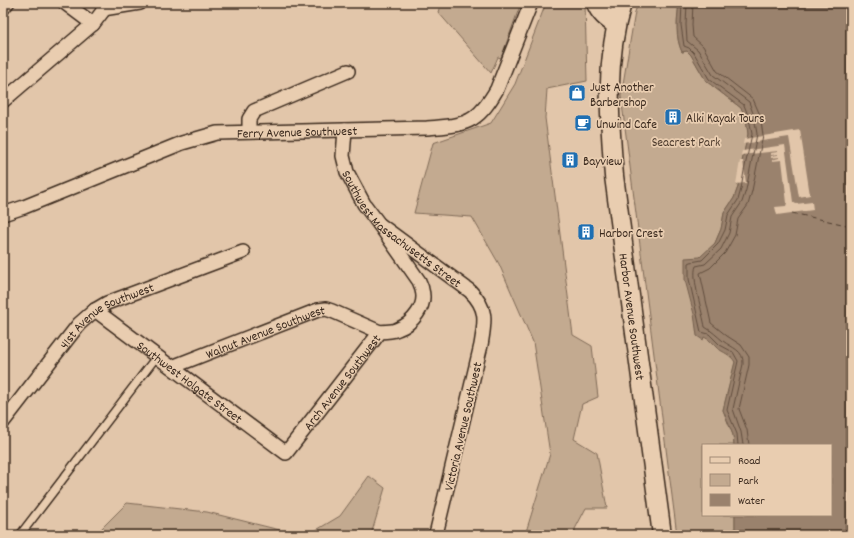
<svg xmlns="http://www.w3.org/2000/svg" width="854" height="538" font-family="Dekko,sans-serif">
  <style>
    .green { fill: #c3aa90; stroke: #7f6a57 }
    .water { fill: #9a826d; stroke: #745f4d }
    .pier { fill: #e2c6aa }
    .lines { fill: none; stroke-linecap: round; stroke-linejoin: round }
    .shore { stroke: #614d3e; stroke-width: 1 }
    .ferry { stroke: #4e3c2e; stroke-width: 1; stroke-dasharray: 5 4; stroke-linecap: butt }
    .lane-casing { stroke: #3b2a1e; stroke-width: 10 }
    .street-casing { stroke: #3b2a1e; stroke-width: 16 }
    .secondary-casing { stroke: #3b2a1e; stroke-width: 21 }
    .lane { stroke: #e9cdb0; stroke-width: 7 }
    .street { stroke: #e9cdb0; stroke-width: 13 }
    .secondary { stroke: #e9cdb0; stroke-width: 18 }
    .labels { text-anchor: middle; stroke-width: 3.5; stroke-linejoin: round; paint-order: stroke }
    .poi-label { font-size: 13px; fill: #3b2a1e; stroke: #e9cdb0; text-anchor: start }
    .street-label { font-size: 13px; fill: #3b2a1e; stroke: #e9cdb0 }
    .park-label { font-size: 13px; fill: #4f3d2f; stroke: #e9cdb0 }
  </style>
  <rect width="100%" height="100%" fill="#e2c6aa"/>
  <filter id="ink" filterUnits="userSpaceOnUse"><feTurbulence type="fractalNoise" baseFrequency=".025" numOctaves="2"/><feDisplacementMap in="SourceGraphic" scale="8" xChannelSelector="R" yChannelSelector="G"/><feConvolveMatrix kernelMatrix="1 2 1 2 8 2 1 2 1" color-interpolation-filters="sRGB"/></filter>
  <g filter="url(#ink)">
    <g class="green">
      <polygon points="441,3 521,3 501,58 498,57 491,73 438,12"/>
      <polygon points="546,3 585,3 587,81 547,89 545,118 573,335 592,346 598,397 582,404 574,439 597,453 607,508 586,508 575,529 575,535 525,535 550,454 533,342 499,264 472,217 414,213 433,143 491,123 515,84"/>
      <path d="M638 3H679C677 20 675 37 682 52L687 51 691 55 706 81 741 108 746 119 748 134 740 171 738 187 734 198 724 213 721 229 715 243 735 362 723 410 733 435 734 445H703V515H735V530L738 535H677L621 96 635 12Z"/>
      <polygon points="369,476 385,488 371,535 308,535 340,516"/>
      <polygon points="127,503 207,512 300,535 95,535"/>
    </g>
    <path class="water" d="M679 3H851V535H738L735 530V515H831V445H734L733 435 723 410 735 362C730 354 724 353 717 348 713 344 709 339 704 337L703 340 697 336 694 314 685 280V258L700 257 715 243 721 229 724 213 734 198 738 187 740 171 748 134 746 119 741 108 706 81 691 55 687 51 682 52C675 37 677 20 679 3Z"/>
    <g class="pier">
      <polygon points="800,130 810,195 799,197 789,137 743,144 744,139"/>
      <polygon points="785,145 793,202 796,204 812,202 813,210 777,215 775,207 786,206 787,203 782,160 772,161 772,160 779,158 779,157 771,158 771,156 778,155 778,154 771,155 771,153 778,152 778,151 741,155 742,151"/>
      <polygon points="740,161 743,161 746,183 736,184"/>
    </g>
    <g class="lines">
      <g class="shore">
        <polyline points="682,3 681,25 684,46 689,48 694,53 709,79 744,105 749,118 752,134 744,171 741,189 738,200 728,215 725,230 718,244 702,260 691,262 689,263 689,279 701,332 709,334 720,345 733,352 738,361 727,410 737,434 738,445"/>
        <path d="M687 3 686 25 687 41 698 50 713 75 749 102 754 116 757 134 746 190 742 202 732 217 729 233 721 249 705 264 696 266C691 277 703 314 705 327 712 331 717 336 723 341 732 348 744 350 743 364L733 409 741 432 743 445"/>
        <polyline points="693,3 692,25 693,37 703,46 717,71 753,99 760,115 763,135 752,191 748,205 738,219 735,235 725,253 710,268 700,273 711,323 727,336 741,345 749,357 749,365 739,409 747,430 749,445"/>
      </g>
      <polyline class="ferry" points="792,213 851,226"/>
      <g class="lane-casing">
        <g id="lane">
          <polyline points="3,13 11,3"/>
          <polyline points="20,535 157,356"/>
        </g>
      </g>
      <g class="street-casing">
        <g id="street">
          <polyline points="65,3 93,24"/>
          <polyline points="103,9 140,3"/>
          <polyline points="3,101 93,24 109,3"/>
          <path id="s1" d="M345 130 343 156 347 172 364 204 379 224 470 291C488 309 485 321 481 345L437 530 435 535"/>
          <polyline points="249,132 249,119 254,111 348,71"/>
          <path id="s2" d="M3 214 24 207 182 143 217 133 427 128C466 125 477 124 497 89L531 3"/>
          <path id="s3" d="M95 310 286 453 380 332C385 331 393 332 398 329 412 324 427 306 422 290 422 287 420 284 419 281L379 224"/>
          <path id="s4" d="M172 367 318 310 326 309 332 311 380 332"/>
          <path id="s5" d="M3 422 79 324 95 310 107 303 243 252"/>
        </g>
      </g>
      <g class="secondary-casing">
        <g id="secondary">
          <path d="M596 3C599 13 607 19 616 25"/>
          <path id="s6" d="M622 3C605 60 609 117 614 176L662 535"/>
        </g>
      </g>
      <use href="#lane" class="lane"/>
      <use href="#street" class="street"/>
      <use href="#secondary" class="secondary"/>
    </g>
  </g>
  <defs>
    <g id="shop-square" transform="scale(0.9)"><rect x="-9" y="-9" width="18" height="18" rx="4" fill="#1f6fb2" stroke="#e9cdb0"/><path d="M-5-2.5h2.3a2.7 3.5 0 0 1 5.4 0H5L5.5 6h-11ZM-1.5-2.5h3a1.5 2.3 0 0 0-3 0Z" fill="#fff"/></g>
    <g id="building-square" transform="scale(0.9)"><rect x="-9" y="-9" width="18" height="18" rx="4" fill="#1f6fb2" stroke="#e9cdb0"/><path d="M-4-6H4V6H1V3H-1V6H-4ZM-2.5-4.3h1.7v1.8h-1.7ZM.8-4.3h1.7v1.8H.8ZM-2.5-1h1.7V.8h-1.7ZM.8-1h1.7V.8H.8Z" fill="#fff"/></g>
    <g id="cafe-square" transform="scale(0.9)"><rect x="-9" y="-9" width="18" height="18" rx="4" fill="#1f6fb2" stroke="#e9cdb0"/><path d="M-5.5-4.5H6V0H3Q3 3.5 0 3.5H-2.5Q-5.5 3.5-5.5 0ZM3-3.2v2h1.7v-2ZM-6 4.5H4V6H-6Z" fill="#fff"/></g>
  </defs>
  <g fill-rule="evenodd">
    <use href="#shop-square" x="577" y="93"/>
    <use href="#building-square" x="673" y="117"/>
    <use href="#cafe-square" x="583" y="123"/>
    <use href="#building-square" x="570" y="160"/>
    <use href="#building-square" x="586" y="232"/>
  </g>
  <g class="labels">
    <g class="poi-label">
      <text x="590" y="91">Just Another<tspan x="590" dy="15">Barbershop</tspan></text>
      <text x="686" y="122">Alki Kayak Tours</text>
      <text x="596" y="128">Unwind Cafe</text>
      <text x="583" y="165">Bayview</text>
      <text x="599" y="237">Harbor Crest</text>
    </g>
    <g class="street-label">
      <text dy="5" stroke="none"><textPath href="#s2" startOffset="309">Ferry Avenue Southwest</textPath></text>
      <text dy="5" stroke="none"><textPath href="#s1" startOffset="123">Southwest Massachusetts Street</textPath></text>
      <text dy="5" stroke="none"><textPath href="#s6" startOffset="316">Harbor Avenue Southwest</textPath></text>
      <text dy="5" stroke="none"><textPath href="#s5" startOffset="152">41st Avenue Southwest</textPath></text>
      <text dy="5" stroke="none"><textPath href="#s4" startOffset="100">Walnut Avenue Southwest</textPath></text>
      <text dy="5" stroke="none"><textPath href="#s3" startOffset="119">Southwest Holgate Street</textPath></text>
      <text dy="5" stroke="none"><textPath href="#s3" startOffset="329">Arch Avenue Southwest</textPath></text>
      <text transform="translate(462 426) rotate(-77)" y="5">Victoria Avenue Southwest</text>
    </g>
    <g class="park-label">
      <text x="686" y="146">Seacrest Park</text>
    </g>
  </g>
  <rect width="854" height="538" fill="none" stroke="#e9cdb0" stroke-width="16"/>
  <rect x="8" y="8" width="838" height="522" fill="none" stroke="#3b2a1e" stroke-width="1.5" filter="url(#ink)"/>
  <rect x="702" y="444" width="130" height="72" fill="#e9cdb0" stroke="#a38c76"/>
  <rect x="710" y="457" width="20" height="6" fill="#e9cdb0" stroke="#a38c76"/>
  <text x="738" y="464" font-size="12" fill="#3b2a1e">Road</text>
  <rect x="710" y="474" width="20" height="12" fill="#c3aa90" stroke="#a38c76"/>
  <text x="738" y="484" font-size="12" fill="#3b2a1e">Park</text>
  <rect x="710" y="494" width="20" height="12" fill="#9a826d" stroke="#a38c76"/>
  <text x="738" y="504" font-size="12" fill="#3b2a1e">Water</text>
</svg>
